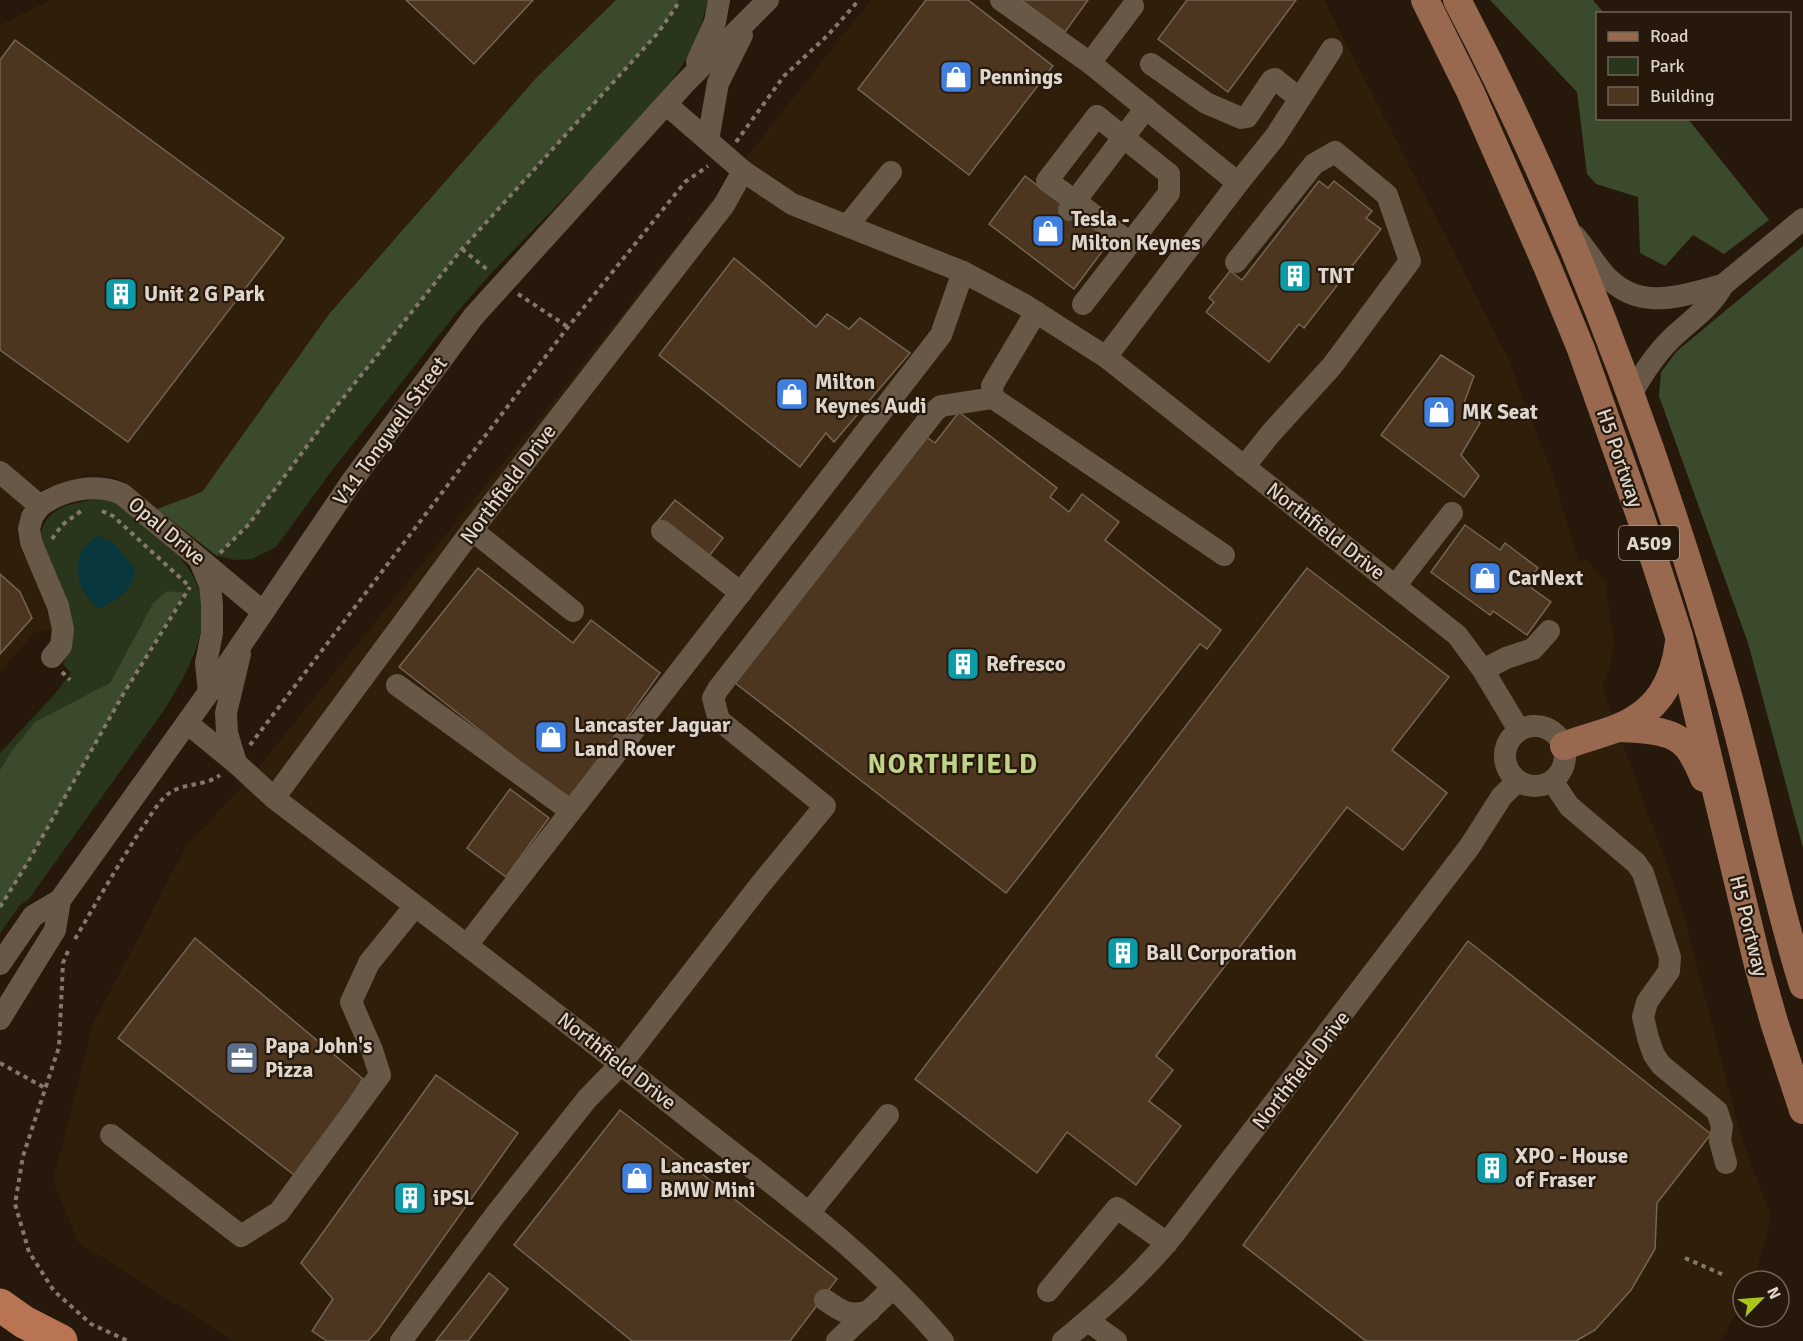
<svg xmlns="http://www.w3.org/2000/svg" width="1803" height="1341" font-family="Signika,sans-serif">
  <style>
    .built { fill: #2f1e0a }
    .green { fill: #2a361b }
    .forest { fill: #3b492d }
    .water { fill: #08373d }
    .building { fill: #4d361f; stroke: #756455; stroke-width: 1.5 }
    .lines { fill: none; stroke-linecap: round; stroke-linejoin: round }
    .path { stroke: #83786c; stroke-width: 4; stroke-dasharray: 4.5 4.5; stroke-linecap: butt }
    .minor { stroke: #675848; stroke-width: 22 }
    .major { stroke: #98694f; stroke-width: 28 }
    .highway { stroke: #b97553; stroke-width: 33 }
    .labels { text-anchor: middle; stroke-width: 4.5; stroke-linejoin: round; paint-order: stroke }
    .shield { fill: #26190b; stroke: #a79d92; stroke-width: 1.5 }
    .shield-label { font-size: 20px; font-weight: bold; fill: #ded5cc }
    .poi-label { font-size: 21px; font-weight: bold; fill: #ded5cc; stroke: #26190b; text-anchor: start }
    .street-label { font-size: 21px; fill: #ded5cc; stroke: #26190b }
    .district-label { font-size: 27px; font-weight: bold; letter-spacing: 1.5px; fill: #c0d388; stroke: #26190b }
  </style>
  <rect width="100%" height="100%" fill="#26190b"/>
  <g class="built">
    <polygon points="50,0 616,0 537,77 329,314 202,492 157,509 117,478 102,474 88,474 40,491 31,498 18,523 17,541 47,600 53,629 34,633 0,672 0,25"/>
    <polygon points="871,0 1324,0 1507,356 1552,473 1579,562 1587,560 1605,582 1614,644 1610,667 1602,687 1681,904 1740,1133 1771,1217 1754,1281 1743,1281 1743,1302 1720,1341 234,1341 78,1242 53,1180 94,1022 186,847 252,776 589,356"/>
  </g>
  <g class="green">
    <polygon points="679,0 708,0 697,40 685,61 670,83 609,152 494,270 458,311 333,469 276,547 252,559 236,560 217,556 249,524 339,403 462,249 657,34 676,8"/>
    <path d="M99 499C104 500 111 501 117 503 132 509 147 527 159 539 169 548 181 557 188 568 221 616 191 666 165 709L28 900 20 905 0 933V907L28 862 125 691 185 594 167 591 153 603 110 683 11 752 0 770V753L54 695 71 673 63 664 69 647 40 536C46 506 72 503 99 499Z"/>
  </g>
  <g class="forest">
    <polygon points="616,0 679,0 676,7 657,34 462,249 339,403 249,524 217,556 157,509 202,492 329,314 537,77"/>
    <polygon points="1490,0 1593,0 1604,13 1598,14 1598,118 1688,119 1769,220 1724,254 1693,235 1665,266 1640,253 1638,197 1596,184 1587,174 1577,92"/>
    <polygon points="1803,246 1803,848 1748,643 1659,396 1661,372 1677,351"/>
    <polygon points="167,591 185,593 125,691 28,862 0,907 0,770 11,752 35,722 110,683 153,603"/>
  </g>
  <path class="water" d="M98 536 114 543 135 569C134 589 116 603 98 608 74 590 68 551 98 536Z"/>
  <g class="building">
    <polygon points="406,0 533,0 474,64"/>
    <polygon points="926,0 968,0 1053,66 969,175 858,89"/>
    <polygon points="1021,0 1088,0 1065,32"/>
    <polygon points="1187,0 1296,0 1228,92 1158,39"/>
    <polygon points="15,40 284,238 128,442 0,350 0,60"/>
    <polygon points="1025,176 1110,241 1074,289 989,224"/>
    <polygon points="1319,181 1328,188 1334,181 1372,211 1366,218 1381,229 1304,328 1299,324 1269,362 1206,312 1214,302 1209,298 1230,271 1242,280"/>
    <polygon points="734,258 816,327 827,314 849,329 860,318 910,353 834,442 826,433 800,467 659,355"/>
    <polygon points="1441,355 1474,376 1464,403 1480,423 1461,455 1479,476 1464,497 1381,435"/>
    <polygon points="959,412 1057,488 1050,497 1069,512 1082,494 1119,522 1105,540 1221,630 1207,649 1200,644 1006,893 730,679 921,433 935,443"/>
    <polygon points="675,500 723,538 706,560 657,522"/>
    <polygon points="1465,525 1500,550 1505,543 1538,568 1526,584 1551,602 1527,635 1493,611 1490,615 1431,572"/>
    <polygon points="478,568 573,643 591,620 660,673 569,800 399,667"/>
    <polygon points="1307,568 1449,677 1392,750 1447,793 1403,850 1347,807 1156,1056 1173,1070 1149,1101 1181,1126 1136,1185 1067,1132 1037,1173 915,1079"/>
    <polygon points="0,574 20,592 32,618 0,654"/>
    <polygon points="510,789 549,818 506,877 467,848"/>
    <polygon points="195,938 363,1079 298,1178 118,1038"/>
    <polygon points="1468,941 1711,1134 1657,1203 1655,1249 1631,1290 1595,1330 1576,1341 1366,1341 1243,1245"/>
    <polygon points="436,1075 518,1133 378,1330 368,1341 327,1341 312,1331 333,1299 301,1263"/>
    <polygon points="620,1110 837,1279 790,1341 632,1341 514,1245"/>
    <polygon points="489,1273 508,1289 468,1341 436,1341"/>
  </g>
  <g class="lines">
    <g class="path">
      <polyline points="736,142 784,76 828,35 859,0"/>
      <polyline points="462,249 489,271"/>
      <polyline points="518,294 568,327"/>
      <polyline points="102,511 113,516 187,584"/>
      <polyline points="52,539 62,525 81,511"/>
      <polyline points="220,553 249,524 339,403 462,249 657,34 676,7 679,0"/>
      <polyline points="62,672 70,680"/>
      <polyline points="250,745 568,327 685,182 708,166"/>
      <polyline points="0,907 28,862 125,691 190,587"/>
      <path d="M75 939C96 903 117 867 140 831 149 819 156 804 168 794 184 782 204 787 220 775"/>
      <polyline points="68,951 63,963 59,1047 23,1156 15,1204 29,1252 54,1291 91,1324 128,1341"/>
      <polyline points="0,1063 45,1088"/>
      <polyline points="1685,1258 1726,1276"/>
    </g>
    <g class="minor">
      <polyline points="1001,0 1090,63"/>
      <polyline points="1133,6 1090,63 1238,183"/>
      <polyline points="697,62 715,22 719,0"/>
      <polyline points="1151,64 1206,103 1241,118 1247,117 1272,80 1275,79 1299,98"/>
      <polyline points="667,105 743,171 792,204 963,272 1023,304 1106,357 1457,635 1483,670 1519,730"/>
      <polyline points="708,140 718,83 742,35"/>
      <polyline points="1069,210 1075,201 1047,181 1097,116 1169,174 1169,193 1083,304"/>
      <polyline points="848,225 891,172"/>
      <path d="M1575 236C1585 248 1594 262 1604 274 1639 313 1680 296 1723 285"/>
      <polyline points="1130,243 1075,201 1146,108"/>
      <polyline points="1236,262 1314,164 1335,152 1387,195 1410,261 1332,366 1271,433 1244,467"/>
      <polyline points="1106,357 1238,183 1275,137 1332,49"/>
      <path d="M1631 394C1643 374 1654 356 1670 340 1688 322 1711 308 1723 285L1803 219"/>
      <polyline points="993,398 992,386 996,379 1036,312"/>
      <path d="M0 472 40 506C62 490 96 482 122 494L263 612"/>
      <polyline points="40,506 32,517 29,529 31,542 58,606 63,629 61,646 52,657"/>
      <polyline points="472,530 573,611"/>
      <polyline points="662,531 741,593"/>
      <polyline points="200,561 210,585 212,604 212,633 206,663 209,692"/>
      <polyline points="1395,586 1452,513"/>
      <polyline points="1483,670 1506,658 1533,649 1549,631"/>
      <polyline points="397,685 571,811"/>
      <path d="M187 723 236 763 274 798C415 906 556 1012 695 1123 781 1191 872 1257 943 1341"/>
      <circle cx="1535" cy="756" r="30"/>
      <polyline points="236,763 227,733 226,713 240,654"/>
      <polyline points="1553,782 1569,806 1636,863 1643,873 1670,957 1669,971 1647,1002 1643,1017 1648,1038 1654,1055 1661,1065 1717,1111 1722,1126 1720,1141 1726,1163"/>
      <polyline points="274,798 472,530 724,205 743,171"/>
      <polyline points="467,945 941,335 963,272"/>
      <polyline points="0,964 33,916 60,900 209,692 352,481 473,317 684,84 768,0"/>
      <polyline points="0,1019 55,930 60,900"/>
      <polyline points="111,1135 241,1236 279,1212 380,1075 372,1050 351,1002 369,963 415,906"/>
      <polyline points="809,1213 888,1115"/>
      <polyline points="1048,1291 1117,1208 1167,1243"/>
      <path d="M825 1300C842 1312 849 1317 870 1311"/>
      <polyline points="1088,1321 1116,1341"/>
      <polyline points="401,1341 496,1214 587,1099 621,1064 760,885 825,806 719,720 713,698 718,689 935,411 941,406 993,398 1224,555"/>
      <polyline points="837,1341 893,1288"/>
      <path d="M1063 1341C1103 1308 1141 1275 1174 1234L1470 846 1502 796 1518 781"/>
    </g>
    <g class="major">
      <polyline points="1425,0 1470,91 1547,266 1581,349 1642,521 1679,636 1758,965 1774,1022 1803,1110"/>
      <path d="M1457 0C1572 218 1657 448 1725 685 1754 784 1772 887 1803 985"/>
      <path d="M1619 728C1640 729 1675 729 1689 749 1695 758 1700 768 1704 778"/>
      <path d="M1564 746C1581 739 1600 735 1617 728 1657 712 1674 683 1679 642"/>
    </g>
    <polyline class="highway" points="0,1305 24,1322 61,1341"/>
  </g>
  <defs>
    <g id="shop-square" transform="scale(1.725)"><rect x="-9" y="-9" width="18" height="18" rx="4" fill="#3f7fe0" stroke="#26190b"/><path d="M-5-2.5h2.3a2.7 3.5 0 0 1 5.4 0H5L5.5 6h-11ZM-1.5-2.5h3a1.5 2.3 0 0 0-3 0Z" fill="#fff"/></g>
    <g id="building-square" transform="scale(1.725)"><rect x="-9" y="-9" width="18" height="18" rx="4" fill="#0f9aa8" stroke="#26190b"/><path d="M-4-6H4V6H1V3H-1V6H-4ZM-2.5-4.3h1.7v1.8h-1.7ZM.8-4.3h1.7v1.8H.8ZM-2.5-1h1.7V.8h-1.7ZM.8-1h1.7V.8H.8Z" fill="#fff"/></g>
    <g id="office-square" transform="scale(1.725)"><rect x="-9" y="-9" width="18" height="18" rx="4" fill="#5c6f8a" stroke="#26190b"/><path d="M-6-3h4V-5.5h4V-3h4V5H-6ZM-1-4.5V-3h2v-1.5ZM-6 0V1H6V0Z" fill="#fff"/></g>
  </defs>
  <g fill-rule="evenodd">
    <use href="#shop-square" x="956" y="77"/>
    <use href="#shop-square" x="1048" y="231"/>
    <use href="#building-square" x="1295" y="276"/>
    <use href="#building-square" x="121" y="294"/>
    <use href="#shop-square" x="792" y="394"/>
    <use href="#shop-square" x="1439" y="412"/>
    <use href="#shop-square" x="1485" y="578"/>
    <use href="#building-square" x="963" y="664"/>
    <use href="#shop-square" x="551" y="737"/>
    <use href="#building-square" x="1123" y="953"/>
    <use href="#office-square" x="242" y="1058"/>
    <use href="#building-square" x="1492" y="1168"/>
    <use href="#shop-square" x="637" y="1178"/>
    <use href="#building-square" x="410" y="1198"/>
  </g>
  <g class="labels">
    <rect class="shield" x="1619" y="526" width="60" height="34" rx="4.5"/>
    <g class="shield-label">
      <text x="1649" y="550">A509</text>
    </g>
    <g class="poi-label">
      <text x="979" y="84">Pennings</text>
      <text x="1071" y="226">Tesla -<tspan x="1071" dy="24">Milton Keynes</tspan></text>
      <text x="1318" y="283">TNT</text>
      <text x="144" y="301">Unit 2 G Park</text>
      <text x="815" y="389">Milton<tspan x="815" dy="24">Keynes Audi</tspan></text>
      <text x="1462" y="419">MK Seat</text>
      <text x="1508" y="585">CarNext</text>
      <text x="986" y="671">Refresco</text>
      <text x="574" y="732">Lancaster Jaguar<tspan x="574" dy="24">Land Rover</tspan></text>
      <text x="1146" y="960">Ball Corporation</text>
      <text x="265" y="1053">Papa John's<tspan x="265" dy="24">Pizza</tspan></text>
      <text x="1515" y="1163">XPO - House<tspan x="1515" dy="24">of Fraser</tspan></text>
      <text x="660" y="1173">Lancaster<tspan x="660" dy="24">BMW Mini</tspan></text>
      <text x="433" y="1205">iPSL</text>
    </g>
    <g class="street-label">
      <text transform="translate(390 431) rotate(-54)" y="7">V11 Tongwell Street</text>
      <text transform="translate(1620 458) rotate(71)" y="7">H5 Portway</text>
      <text transform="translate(508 484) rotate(-53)" y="7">Northfield Drive</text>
      <text transform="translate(167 531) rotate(40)" y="7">Opal Drive</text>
      <text transform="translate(1326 531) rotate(38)" y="7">Northfield Drive</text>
      <text transform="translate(1749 926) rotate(76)" y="7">H5 Portway</text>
      <text transform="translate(617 1061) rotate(38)" y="7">Northfield Drive</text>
      <text transform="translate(1301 1070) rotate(-52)" y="7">Northfield Drive</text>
    </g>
    <g class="district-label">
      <text x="953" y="773">NORTHFIELD</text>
    </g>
  </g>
  <rect x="1596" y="12" width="195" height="108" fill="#26190b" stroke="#706458" stroke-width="1.5"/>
  <rect x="1608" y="32" width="30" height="9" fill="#98694f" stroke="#706458" stroke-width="1.5"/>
  <text x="1650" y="42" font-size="18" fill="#ded5cc">Road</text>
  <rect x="1608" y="57" width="30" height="18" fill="#2a361b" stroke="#706458" stroke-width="1.5"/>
  <text x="1650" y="72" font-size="18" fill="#ded5cc">Park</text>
  <rect x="1608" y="87" width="30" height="18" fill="#4d361f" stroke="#706458" stroke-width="1.5"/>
  <text x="1650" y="102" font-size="18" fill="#ded5cc">Building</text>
  <g transform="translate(1761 1299) rotate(65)"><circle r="28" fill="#26190b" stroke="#706458" stroke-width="1.5"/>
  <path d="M0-4.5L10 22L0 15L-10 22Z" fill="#a9c71a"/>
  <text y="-9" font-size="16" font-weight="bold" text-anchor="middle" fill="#ded5cc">N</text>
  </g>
</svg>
